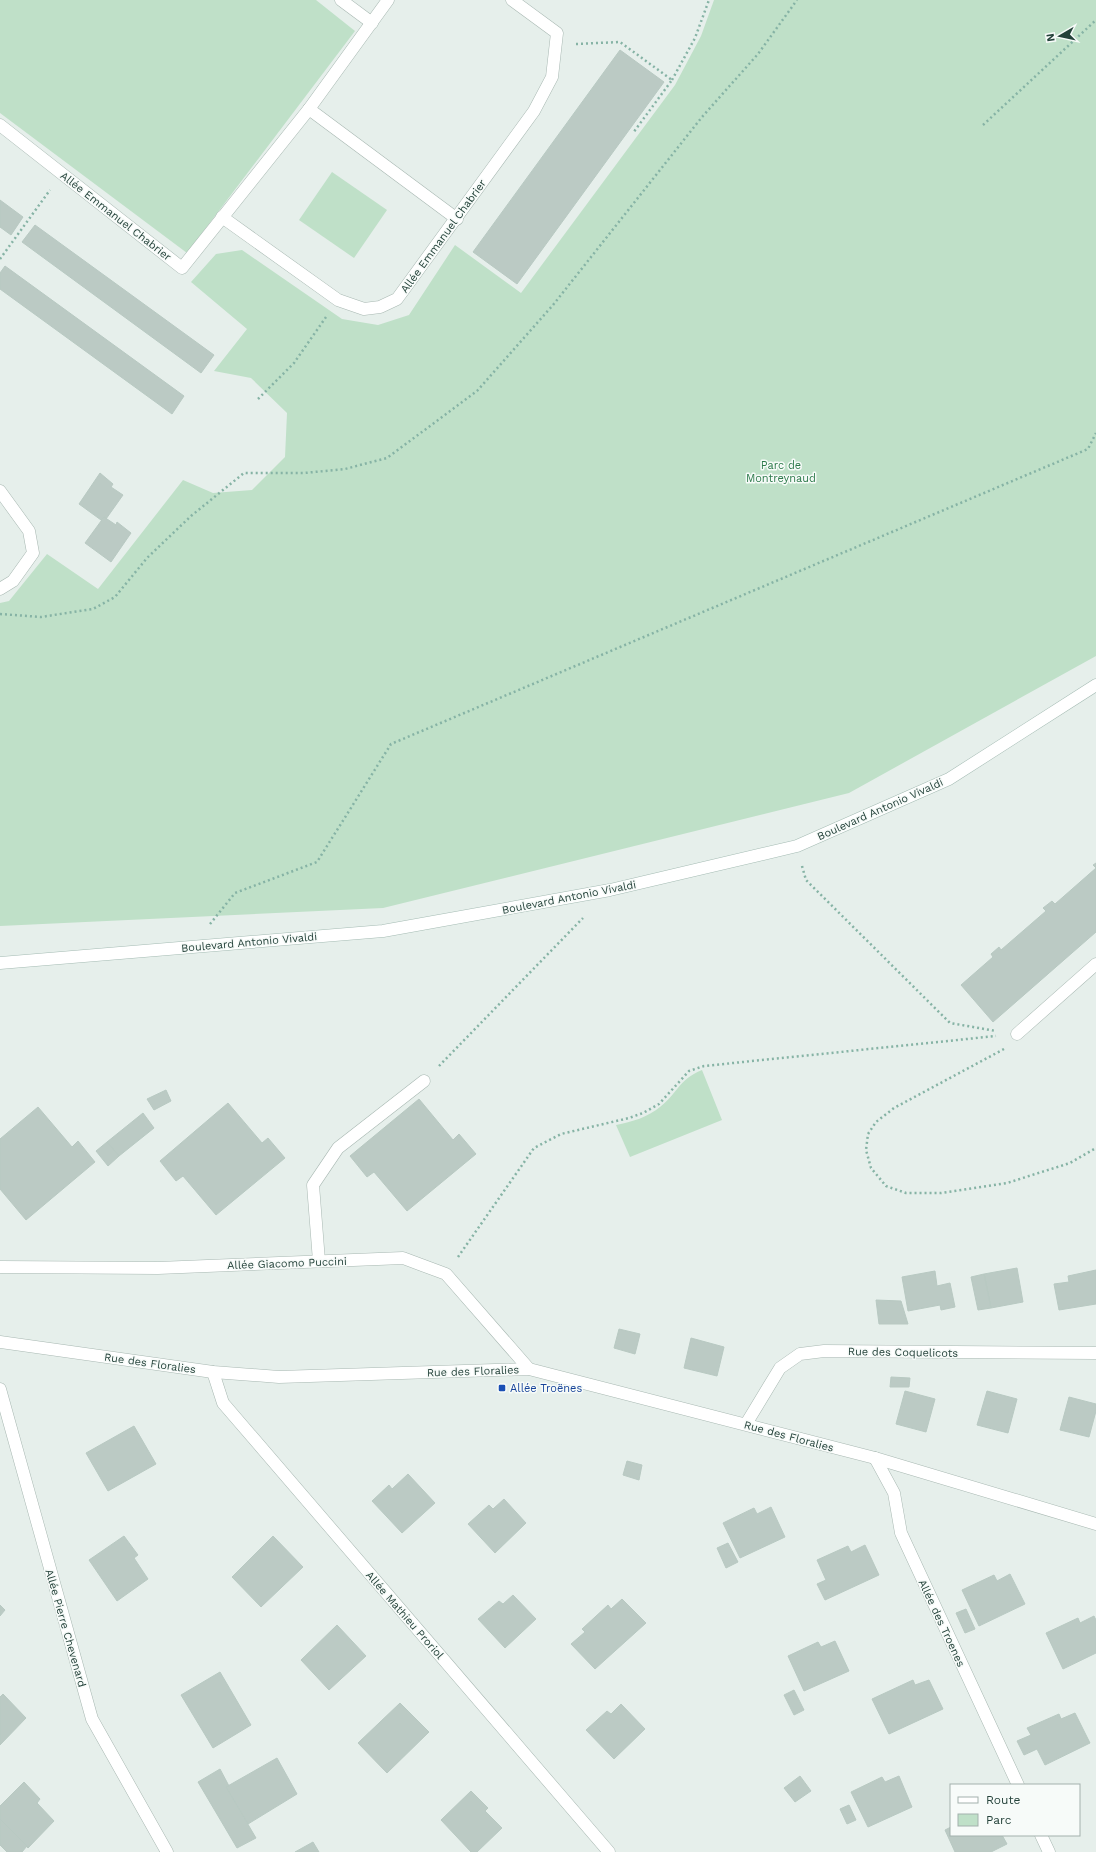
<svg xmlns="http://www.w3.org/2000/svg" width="1096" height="1852" font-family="'Work Sans',sans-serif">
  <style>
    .green { fill: #bfe0c8 }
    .building { fill: #bbcac4; stroke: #b8c9c2 }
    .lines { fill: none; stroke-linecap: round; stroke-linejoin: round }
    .lane-casing { stroke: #a8b8b2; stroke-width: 13 }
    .street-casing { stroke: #a8b8b2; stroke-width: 13 }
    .secondary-casing { stroke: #a4bbb3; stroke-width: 13 }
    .path { stroke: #86b3a5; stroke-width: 2.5; stroke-dasharray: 2 3; stroke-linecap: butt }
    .lane { stroke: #fff; stroke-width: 12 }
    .street { stroke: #fff; stroke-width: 12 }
    .secondary { stroke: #fff; stroke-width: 12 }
    .transit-dot { fill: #1a4fb4; stroke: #f7fbf9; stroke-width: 1.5 }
    .labels { text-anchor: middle; stroke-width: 3; stroke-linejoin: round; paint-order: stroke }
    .street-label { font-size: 11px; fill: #24423a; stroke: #f7fbf9 }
    .park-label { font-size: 11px; fill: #2d7a4b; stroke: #f7fbf9 }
    .transit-label { font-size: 11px; fill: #164399; stroke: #f7fbf9; text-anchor: start }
  </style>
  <rect width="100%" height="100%" fill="#e6efeb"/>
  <g class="green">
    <polygon points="0,0 316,0 355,31 187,253 0,113"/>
    <polygon points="714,0 1096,0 1096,656 849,793 383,908 0,926 0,603 9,601 47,554 98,589 183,480 213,493 252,490 285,457 287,413 251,378 214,371 247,329 191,282 216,254 242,250 342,319 378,325 409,315 455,245 521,293 675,85 701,36"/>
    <polygon points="332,172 387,210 354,258 299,220"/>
    <path d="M702 1070 722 1120 630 1157 616 1125C632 1122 648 1117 660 1107 677 1094 679 1079 702 1070Z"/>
  </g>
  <g class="building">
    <polygon points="620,50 664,82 517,284 473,252"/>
    <polygon points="0,200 23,217 11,235 0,227"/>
    <polygon points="35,225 214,355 201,373 22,242"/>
    <polygon points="5,266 184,396 172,414 0,289 0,273"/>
    <polygon points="100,473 113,484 111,487 123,495 106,519 104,517 101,520 79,504"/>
    <polygon points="104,517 116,525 117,522 131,533 111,562 85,543"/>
    <polygon points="1096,863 1096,932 993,1022 961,985 993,957 991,954 999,947 1001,950 1046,911 1043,908 1052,901 1055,904 1096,868 1093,865"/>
    <polygon points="166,1090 171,1101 154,1110 147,1099"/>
    <polygon points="419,1099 453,1140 459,1134 476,1154 407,1211 374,1172 367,1177 350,1156"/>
    <polygon points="228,1103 262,1143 268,1138 285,1158 216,1215 183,1176 176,1181 160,1161"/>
    <polygon points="38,1107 72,1147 78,1141 95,1162 26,1220 0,1189 0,1139"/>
    <polygon points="143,1113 154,1128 119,1156 107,1142"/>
    <polygon points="107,1142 119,1156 108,1166 96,1151"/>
    <polygon points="1017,1268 1023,1302 991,1308 984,1274"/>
    <polygon points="1096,1270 1096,1304 1059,1310 1054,1284 1069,1282 1068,1276"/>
    <polygon points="935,1271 937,1286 950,1283 955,1307 941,1310 940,1305 908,1311 902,1277"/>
    <polygon points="984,1274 991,1308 978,1310 971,1277"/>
    <polygon points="876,1300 901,1301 908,1324 879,1324"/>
    <polygon points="619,1329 640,1334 635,1354 614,1348"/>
    <polygon points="691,1338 724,1347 717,1376 684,1368"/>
    <polygon points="891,1377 910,1378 909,1387 890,1387"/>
    <polygon points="905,1391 935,1399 926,1432 896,1424"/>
    <polygon points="987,1391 1017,1399 1008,1433 977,1425"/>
    <polygon points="1069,1397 1096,1404 1096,1411 1089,1437 1060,1430"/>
    <polygon points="134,1426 156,1464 108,1491 86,1453"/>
    <polygon points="627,1461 642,1465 639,1480 623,1475"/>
    <polygon points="408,1474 435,1503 402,1533 372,1501 389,1485 392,1489"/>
    <polygon points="504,1499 526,1523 495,1553 468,1524 489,1505 493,1509"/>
    <polygon points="771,1507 785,1537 740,1558 723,1523 754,1508 757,1514"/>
    <polygon points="124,1536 138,1555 134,1558 148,1579 117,1601 89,1560"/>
    <polygon points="273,1536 303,1567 261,1607 232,1577"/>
    <polygon points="728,1543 738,1562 726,1568 717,1548"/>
    <polygon points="865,1545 879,1575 825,1600 817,1584 826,1580 817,1560 848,1546 851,1552"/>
    <polygon points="1010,1574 1025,1604 979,1626 962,1590 994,1575 997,1581"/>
    <polygon points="513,1595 536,1619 505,1648 478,1619 499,1601 503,1604"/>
    <polygon points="622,1599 646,1623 595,1669 571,1644 585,1632 582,1629 608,1605 611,1609"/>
    <polygon points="0,1605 5,1610 0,1616"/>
    <polygon points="966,1609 975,1629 965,1633 956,1613"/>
    <polygon points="1094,1616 1096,1620 1096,1653 1063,1669 1046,1633 1078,1618 1080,1623"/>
    <polygon points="337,1625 366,1656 329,1690 301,1660"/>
    <polygon points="835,1641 849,1671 804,1691 788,1656 818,1642 821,1647"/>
    <polygon points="220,1672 251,1725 213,1748 181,1695"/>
    <polygon points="913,1680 915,1685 929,1680 943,1709 889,1734 872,1699"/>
    <polygon points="794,1690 804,1710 794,1715 784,1695"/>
    <polygon points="3,1694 26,1718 0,1745 0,1697"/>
    <polygon points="400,1703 429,1732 387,1773 358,1743"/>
    <polygon points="621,1704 645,1729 614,1759 586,1730 607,1711 611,1714"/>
    <polygon points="1075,1713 1090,1743 1045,1765 1037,1749 1024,1755 1017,1741 1031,1735 1027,1728 1059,1714 1061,1719"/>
    <polygon points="277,1758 297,1794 248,1824 226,1787"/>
    <polygon points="220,1769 229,1786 226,1787 256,1838 237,1848 198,1782"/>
    <polygon points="800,1776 811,1791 795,1802 784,1788"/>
    <polygon points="899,1776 912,1807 868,1827 851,1792 882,1777 885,1782"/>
    <polygon points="24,1782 40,1799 37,1803 54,1821 28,1848 0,1819 0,1806"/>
    <polygon points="471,1791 488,1808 485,1811 502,1828 477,1852 471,1852 441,1820"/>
    <polygon points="849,1805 856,1820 847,1824 840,1809"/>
    <polygon points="0,1819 27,1846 22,1852 7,1852 0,1845"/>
    <polygon points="951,1827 951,1835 1002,1835 1007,1844 991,1852 955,1852 945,1830"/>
    <polygon points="313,1842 319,1852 295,1852"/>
  </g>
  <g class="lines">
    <g class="lane-casing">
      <g id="lane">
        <polyline points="341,0 372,23"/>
        <polyline points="309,109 457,219"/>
        <polyline points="0,491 29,531 33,553 13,581 0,589"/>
        <polyline points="319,1261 313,1185 338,1148 424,1081"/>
      </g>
    </g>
    <g class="street-casing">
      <g id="street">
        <polyline points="0,125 182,268 309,109 388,0"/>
        <polyline points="222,217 338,300 364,309 380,307 397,299 534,111 552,77 557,33 512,0"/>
        <polyline points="1017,1034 1096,964"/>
        <polyline points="0,1267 158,1268 403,1258 446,1274 529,1369"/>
        <polyline points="0,1342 213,1372 279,1377 529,1369 875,1458 1096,1524"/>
        <polyline points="213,1372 223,1403 609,1852"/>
        <polyline points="0,1389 92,1719 167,1852"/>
        <polyline points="746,1424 780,1368 800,1354 824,1351 1096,1353"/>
        <polyline points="875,1458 894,1493 901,1533 1018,1785"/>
        <polyline points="1041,1835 1049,1852"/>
      </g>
    </g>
    <g class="secondary-casing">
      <polyline id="secondary" points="0,963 383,931 610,890 797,846 949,779 1096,685"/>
    </g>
    <g class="path">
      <polyline points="576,44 620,42 672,80 633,133"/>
      <polyline points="672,80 695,38 709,0"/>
      <polyline points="983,125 1096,20"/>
      <polyline points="0,259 50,190"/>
      <polyline points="258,399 294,363 326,317"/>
      <polyline points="0,614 41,617 93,609 115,597 147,558 191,516 244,473 304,473 345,469 387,458 477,391 553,305 702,117 758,54 797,0"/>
      <polyline points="802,866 806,880 950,1023 996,1031"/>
      <polyline points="210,924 235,893 317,862 391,744 1088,449 1096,433"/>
      <polyline points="1004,1049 894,1108 876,1122 868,1134 866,1150 871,1168 886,1186 906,1193 941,1193 1007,1183 1070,1163 1096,1148"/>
      <polyline points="439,1066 583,918"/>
      <polyline points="458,1257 534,1148 561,1134 629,1118 643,1113 659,1104 689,1071 704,1066 996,1036"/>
    </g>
    <use href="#lane" class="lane"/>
    <use href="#street" class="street"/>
    <use href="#secondary" class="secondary"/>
  </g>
  <rect class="transit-dot" x="498" y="1384" width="8" height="8" rx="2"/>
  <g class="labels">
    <g class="street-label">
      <text transform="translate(116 216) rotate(38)" y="4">Allée Emmanuel Chabrier</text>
      <text transform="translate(443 236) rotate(-54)" y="4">Allée Emmanuel Chabrier</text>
      <text transform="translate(880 809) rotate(-24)" y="4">Boulevard Antonio Vivaldi</text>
      <text transform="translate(569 897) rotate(-11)" y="4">Boulevard Antonio Vivaldi</text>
      <text transform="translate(249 942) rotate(-5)" y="4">Boulevard Antonio Vivaldi</text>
      <text transform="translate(287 1263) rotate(-2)" y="4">Allée Giacomo Puccini</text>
      <text transform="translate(903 1352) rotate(1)" y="4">Rue des Coquelicots</text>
      <text transform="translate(150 1363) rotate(8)" y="4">Rue des Floralies</text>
      <text transform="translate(473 1371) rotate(-2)" y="4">Rue des Floralies</text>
      <text transform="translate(789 1436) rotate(15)" y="4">Rue des Floralies</text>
      <text transform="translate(405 1615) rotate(49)" y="4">Allée Mathieu Proriol</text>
      <text transform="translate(942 1623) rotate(65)" y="4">Allée des Troenes</text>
      <text transform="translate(66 1628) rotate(74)" y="4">Allée Pierre Chevenard</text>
    </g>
    <g class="park-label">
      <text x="781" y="469">Parc de<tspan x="781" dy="13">Montreynaud</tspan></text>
    </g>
    <g class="transit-label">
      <text x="510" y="1392">Allée Troënes</text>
    </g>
  </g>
  <rect x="950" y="1784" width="130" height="52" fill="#f7fbf9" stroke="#a3b1ad"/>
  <rect x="958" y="1797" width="20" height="6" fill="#ffffff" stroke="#a3b1ad"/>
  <text x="986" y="1804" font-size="12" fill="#24423a">Route</text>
  <rect x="958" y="1814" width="20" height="12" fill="#bfe0c8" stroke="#a3b1ad"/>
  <text x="986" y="1824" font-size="12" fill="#24423a">Parc</text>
  <g transform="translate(1060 36) rotate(261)" stroke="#f7fbf9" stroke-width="3" paint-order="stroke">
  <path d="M0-3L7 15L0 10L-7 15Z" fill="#24423a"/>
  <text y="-6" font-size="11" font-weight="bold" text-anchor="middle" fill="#24423a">N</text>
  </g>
</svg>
